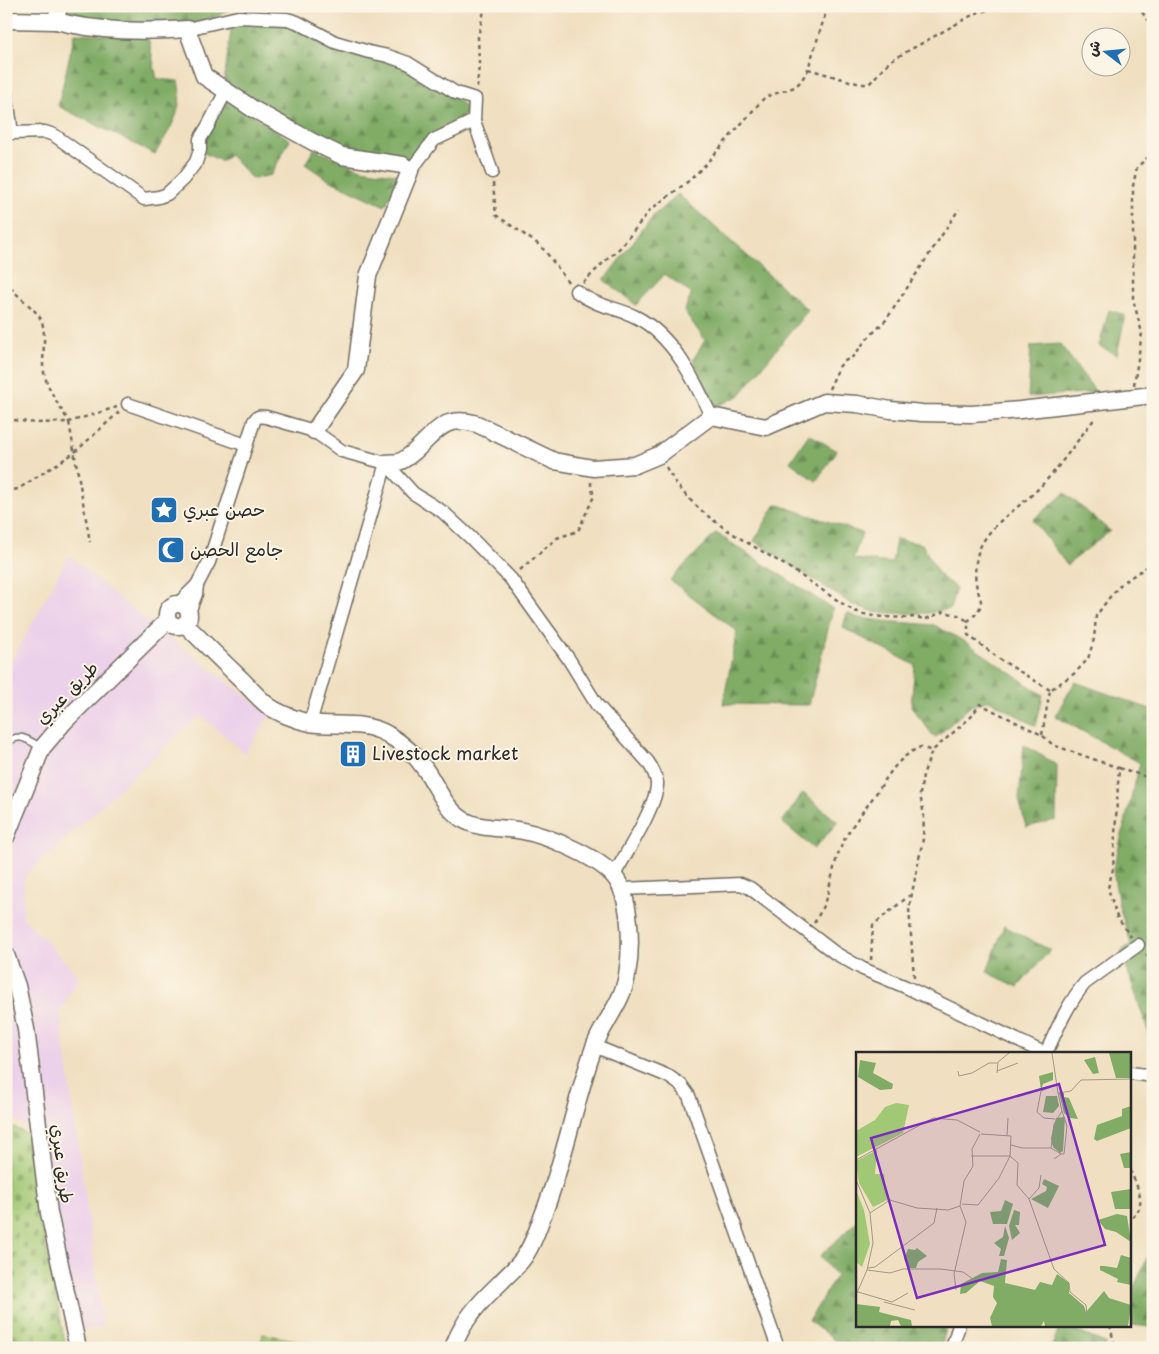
<svg xmlns="http://www.w3.org/2000/svg" width="1159" height="1354" font-family="'Playpen Sans','Playpen Sans Arabic',sans-serif">
  <style>
    .built { fill: #ecd1ea }
    .forest { fill: url(#forest-firs); stroke: #566c48 }
    .cemetery { fill: url(#cemetery-stones); stroke: #667a50 }
    .lines { fill: none; stroke-linecap: round; stroke-linejoin: round }
    .service-casing { stroke: #706a60; stroke-width: 9 }
    .minor-casing { stroke: #706a60; stroke-width: 15 }
    .tertiary-casing { stroke: #706a60; stroke-width: 19 }
    .path { stroke: #706a60; stroke-width: 2.5; stroke-dasharray: 4 4; stroke-linecap: butt }
    .service { stroke: #fff; stroke-width: 6 }
    .minor { stroke: #fff; stroke-width: 12 }
    .tertiary { stroke: #fff; stroke-width: 16 }
    .labels { text-anchor: middle; stroke-width: 4; stroke-linejoin: round; paint-order: stroke }
    .poi-label { font-size: 18px; fill: #2b2b2b; stroke: #fcf5e5; text-anchor: start }
    .street-label { font-size: 18px; fill: #2b2b2b; stroke: #fcf5e5 }
    .inset-road { fill: none; stroke: #a19885; stroke-width: 1 }
    .view { fill: #7b2cbf; fill-opacity: 0.15; stroke: #7b2cbf; stroke-width: 2.5 }
    .inset-edge { fill: none; stroke: #2b2b2b; stroke-width: 2.5 }
  </style>
  <defs>
    <pattern id="forest-firs" width="22" height="20" patternUnits="userSpaceOnUse" patternTransform="scale(1.25)"><rect width="22" height="20" fill="#80ac66"/><path d="M5 1l3.5 6h-7zM16 11l3.5 6h-7z" fill="#698c54"/></pattern>
    <pattern id="cemetery-stones" width="16" height="16" patternUnits="userSpaceOnUse" patternTransform="scale(1.25)"><rect width="16" height="16" fill="#a1c874"/><path d="M2 7V4a2 2 0 0 1 4 0v3zM10 15v-3a2 2 0 0 1 4 0v3z" fill="#83a35f"/></pattern>
  </defs>
  <rect width="100%" height="100%" fill="#fcf5e5"/>
  <filter id="ink" filterUnits="userSpaceOnUse"><feTurbulence type="fractalNoise" baseFrequency=".02" numOctaves="2"/><feDisplacementMap in="SourceGraphic" scale="10" xChannelSelector="R" yChannelSelector="G"/><feConvolveMatrix kernelMatrix="1 2 1 2 8 2 1 2 1" color-interpolation-filters="sRGB"/></filter>
  <filter id="wash" filterUnits="userSpaceOnUse"><feTurbulence type="fractalNoise" baseFrequency=".0096" numOctaves="4" result="noise"/><feDisplacementMap in="SourceGraphic" scale="20" xChannelSelector="R" yChannelSelector="G"/><feGaussianBlur stdDeviation="1.12" result="paint"/><feColorMatrix in="noise" values="0 0 0 0 0 0 0 0 0 0 0 0 0 0 0 0 0 1.4 0 .05"/><feComposite in="paint" operator="in"/></filter>
  <g filter="url(#wash)">
    <rect width="100%" height="100%" fill="#f0e0c1"/>
    <polygon class="built" points="69,555 123,602 270,715 245,753 200,715 24,877 23,917 79,977 60,1012 103,1327 69,1332 28,1128 6,1115 6,672"/>
    <g class="forest">
      <path d="M64 6H233C199 38 105 22 62 17Z"/>
      <path d="M232 22 289 25 405 67 456 99 465 107 466 113C456 130 426 144 410 160L347 152 276 117 224 82Z"/>
      <path d="M75 33 148 37 157 79 178 81C185 111 169 130 155 154L58 106Z"/>
      <polygon points="227,98 290,140 271,175 252,179 230,155 221,161 202,152 205,140"/>
      <polygon points="314,149 361,169 401,175 385,206 327,179 305,164"/>
      <polygon points="678,194 808,310 739,396 715,407 693,360 705,340 684,311 692,294 665,274 636,305 604,280 652,217"/>
      <polygon points="1109,310 1125,315 1117,355 1099,346"/>
      <polygon points="1060,344 1096,392 1028,397 1031,346"/>
      <polygon points="809,434 837,451 816,481 790,462"/>
      <polygon points="1065,493 1110,531 1067,565 1033,520"/>
      <polygon points="776,504 862,533 853,559 892,563 896,539 922,544 939,575 956,588 950,609 927,613 896,613 875,612 853,605 754,541"/>
      <polygon points="716,533 833,609 809,705 723,704 737,631 670,580"/>
      <polygon points="847,613 859,618 884,621 934,625 964,641 1043,695 1036,726 989,700 971,706 935,738 911,706 915,665 843,628"/>
      <polygon points="1075,682 1153,710 1153,1036 1149,1034 1121,951 1131,944 1119,906 1113,870 1140,763 1055,716"/>
      <polygon points="1024,745 1057,765 1056,820 1026,827 1019,799"/>
      <polygon points="803,793 838,822 814,849 782,822"/>
      <polygon points="1004,926 1050,950 1018,987 987,972"/>
      <polygon points="858,1220 858,1325 947,1325 941,1348 845,1348 809,1321 836,1276 820,1256"/>
      <polygon points="1153,1245 1153,1327 1130,1325 1130,1296"/>
      <polygon points="1061,1325 1105,1343 1105,1348 1051,1348"/>
    </g>
    <g class="cemetery">
      <polygon points="6,1123 29,1135 45,1243 66,1348 6,1348"/>
      <polygon points="263,1334 339,1348 260,1348"/>
    </g>
  </g>
  <g filter="url(#ink)">
    <g class="lines">
      <g class="service-casing">
        <path id="service" d="M6 744C19 731 28 740 42 748"/>
      </g>
      <g class="minor-casing">
        <g id="minor">
          <polyline points="187,29 238,17 287,19 297,22 335,42 369,52 388,56 408,63 456,93 475,99 474,121"/>
          <polyline points="6,91 12,133 45,132 54,135 144,199 159,197 167,194 183,179 196,162 200,150 200,139 208,126 226,91"/>
          <polyline points="410,171 434,140 474,121 492,172"/>
          <path d="M576 291C598 308 614 306 636 317 672 335 695 380 711 416"/>
          <polyline points="128,404 246,445"/>
          <path d="M386 463 413 493 443 512 471 538 511 579 568 658 597 705 648 762C652 768 656 775 657 783 658 804 625 855 614 875"/>
          <path d="M178 604 197 585 209 562 254 421C257 416 260 416 266 417L314 431 342 451 386 463 310 723"/>
          <polyline points="189,612 196,594 197,585"/>
          <polyline points="622,889 741,884 750,888 835,953 863,969 906,987 1044,1053"/>
          <polyline points="594,1046 668,1076 681,1085 689,1096 778,1348"/>
          <path d="M1046 1053C1057 1029 1068 1003 1085 983L1138 945"/>
          <polyline points="1130,1073 1153,1076"/>
          <polyline points="952,1348 959,1325"/>
        </g>
      </g>
      <g class="tertiary-casing">
        <g id="tertiary">
          <path d="M59 6 56 21C100 32 143 32 187 29L204 76 253 109 313 142 342 156 403 165 410 171 368 276 356 370 314 431"/>
          <polyline points="6,20 56,21"/>
          <path d="M386 463C390 462 395 463 398 462 404 461 410 455 415 451 437 431 445 414 477 424L554 461 593 468 635 465 659 455 711 416 766 427 824 402 857 404 891 410 922 413 972 414 1020 410 1153 395"/>
          <circle cx="178" cy="615" r="11"/>
          <path d="M185 624C203 642 222 661 241 679 249 687 257 697 267 705 278 713 296 720 310 723 336 727 362 720 387 734 402 743 415 754 425 769 437 786 444 807 462 819 480 830 504 827 523 831 548 836 595 856 612 874 632 894 632 948 627 975 623 1003 602 1023 593 1050 574 1105 564 1162 543 1215 538 1228 534 1242 526 1254 520 1265 510 1272 502 1281 480 1302 463 1319 453 1348"/>
          <polyline points="6,837 42,748 64,722 168,620"/>
          <polyline points="6,955 17,986 26,1029 49,1213 78,1348"/>
        </g>
      </g>
      <g class="path">
        <polyline points="1137,6 1153,26"/>
        <polyline points="808,69 860,84 869,84 890,61 976,13 1004,6"/>
        <polyline points="477,88 479,64 478,37 485,6"/>
        <polyline points="493,183 496,215 538,244 546,252 568,282"/>
        <path d="M6 281C14 296 38 309 42 322 46 336 43 351 43 365 44 385 59 405 69 422L117 407"/>
        <polyline points="583,283 603,263 621,247 650,210 690,180 704,166 765,97 795,87 800,82 807,72 828,6"/>
        <polyline points="1134,385 1142,333 1133,299 1133,186 1137,167 1153,153"/>
        <polyline points="829,389 839,367 843,362 854,356 865,341 886,320 959,209"/>
        <polyline points="6,419 36,423 69,422 90,542"/>
        <path d="M666 467C693 517 742 538 788 567 803 577 818 587 832 597 840 601 847 608 855 611 871 618 891 617 908 618L912 617 926 619 943 612 958 615 968 621"/>
        <polyline points="6,491 18,489 74,453 119,412"/>
        <polyline points="520,570 557,538 578,531 594,496 591,486 591,482"/>
        <path d="M1050 690 1001 660 968 635V621C974 616 980 611 981 603 981 597 978 593 977 588 974 578 975 560 979 550 990 522 1022 507 1042 485 1062 464 1078 439 1096 417"/>
        <polyline points="1042,735 1050,690 1075,673 1088,659 1094,639 1096,616 1109,598 1122,583 1153,563"/>
        <polyline points="1119,768 1153,779"/>
        <path d="M814 923C821 912 826 900 829 888 833 874 835 860 841 847 848 829 861 815 872 799 887 779 896 757 921 747L932 751"/>
        <polyline points="1147,938 1153,935"/>
        <polyline points="1146,954 1153,962"/>
        <polyline points="871,960 873,925 910,895"/>
        <polyline points="914,977 909,908 923,839 924,815 920,795 923,775 932,751 971,717 980,704 1042,735 1053,745 1119,768 1113,869 1108,888 1117,917 1131,937"/>
        <path d="M1130 1170C1137 1186 1149 1207 1130 1219"/>
        <polyline points="1110,1325 1115,1348"/>
      </g>
      <use href="#service" class="service"/>
      <use href="#minor" class="minor"/>
      <use href="#tertiary" class="tertiary"/>
    </g>
  </g>
  <defs>
    <g id="sight-square" transform="scale(1.4375)"><rect x="-9" y="-9" width="18" height="18" rx="4" fill="#1f6fb2" stroke="#fcf5e5"/><path d="M0-6L1.8-2.2L6-1.7L2.9 1.2L3.7 5.4L0 3.3L-3.7 5.4L-2.9 1.2L-6-1.7L-1.8-2.2Z" fill="#fff"/></g>
    <g id="mosque-square" transform="scale(1.4375)"><rect x="-9" y="-9" width="18" height="18" rx="4" fill="#1f6fb2" stroke="#fcf5e5"/><path d="M3.5-4.9A6 6 0 1 0 3.5 4.9A5 5 0 1 1 3.5-4.9Z" fill="#fff"/></g>
    <g id="building-square" transform="scale(1.4375)"><rect x="-9" y="-9" width="18" height="18" rx="4" fill="#1f6fb2" stroke="#fcf5e5"/><path d="M-4-6H4V6H1V3H-1V6H-4ZM-2.5-4.3h1.7v1.8h-1.7ZM.8-4.3h1.7v1.8H.8ZM-2.5-1h1.7V.8h-1.7ZM.8-1h1.7V.8H.8Z" fill="#fff"/></g>
  </defs>
  <g fill-rule="evenodd">
    <use href="#sight-square" x="164" y="510"/>
    <use href="#mosque-square" x="171" y="550"/>
    <use href="#building-square" x="353" y="754"/>
  </g>
  <g class="labels">
    <g class="poi-label">
      <text x="183" y="516">حصن عبري</text>
      <text x="190" y="556">جامع الحصن</text>
      <text x="372" y="760">Livestock market</text>
    </g>
    <g class="street-label">
      <text transform="translate(67 693) rotate(-45)" y="6">طريق عبري</text>
      <text transform="translate(62 1164) rotate(83)" y="6">طريق عبري</text>
    </g>
  </g>
  <g transform="translate(856 1052)">
    <rect width="275" height="275" fill="#f0e0c1"/>
    <path d="M253 1H275V26H260ZM239 5 243 21 237 22 228 8ZM4 8 20 11 17 21 37 32 36 37 24 38 2 25ZM197 20V28L187 32 185 38 183 24ZM203 41H208V45L213 46 222 67 214 66 208 61ZM190 44H201L203 54 197 61 187 60ZM275 54V76L241 89 238 87 241 73 266 64V57ZM209 65 207 99 204 101 197 95 195 86 200 66ZM275 100V116H268L264 102ZM188 127 203 134 192 156 175 147 190 139 191 135 186 132ZM275 137V157H259L255 140ZM149 148 157 152 151 172H137L134 160 145 159ZM158 158 164 160 163 173H159L164 181 156 188 153 174ZM261 162 271 164 275 190 260 180 249 177 242 168ZM149 174 153 186 148 204H143L145 197 138 191 147 185ZM61 196 71 204 62 210 60 216H52L48 207 52 197 59 198ZM265 203 275 206V233L261 230 262 227 244 218V214H248L261 216ZM145 207 151 208 149 231 179 238 184 230 196 233 201 222 213 231V241L228 254 230 260 248 239 253 246 275 253 272 274H189L188 269 185 274H136L134 266 141 251 137 245 138 234 124 229 110 241 104 242 105 232 126 221 142 220ZM0 252 24 255 23 260 55 268 56 274H45L42 268 35 269 34 274H0Z" fill="#80ac66"/>
    <path d="M40 51 53 53 47 81 0 105V79L19 68 29 55ZM21 98 19 122H28L31 148 17 155 3 131 0 109ZM0 138 8 158 14 192 6 215 0 210Z" fill="#a1c874"/>
    <path class="inset-road" d="M196 1 202 41M102 19 103 24 116 21 133 11H141M141 19 162 11M141 21 142 10 153 1M199 67 188 66 181 60 185 39 200 33M151 84 152 66M155 93 166 96H195L205 102 198 107M195 96 198 72 206 59 202 41 215 39 225 28 275 27M205 102H208L211 74 206 59M115 104H154L155 84 125 82M0 108 77 66 101 68 124 80M0 128 14 161 17 191 11 218 0 243M173 147 183 136 185 123M106 152 122 153 143 126 154 104 162 111 161 133 173 147 198 217 213 231 214 240 230 253 231 264 238 274M14 161 34 148 61 156 92 158 104 154 108 129 117 114 116 97 124 82M12 216 19 215 78 171 81 156M11 218 34 221 47 217H85L107 220 117 227M100 238 98 222 110 170 104 154M2 240 36 250 52 241M28 250 59 258"/>
    <path class="view" d="M203 32 249 193 61 246 15 86Z"/>
    <rect width="275" height="275" class="inset-edge"/>
  </g>
  <rect width="1159" height="1354" fill="none" stroke="#fcf5e5" stroke-width="25"/>
  <g transform="translate(1106 52) rotate(286)"><circle r="24" fill="#fcf5e5" stroke="#a8a49b"/>
  <path d="M0-4L9 19L0 12L-9 19Z" fill="#1f6fb2"/>
  <text y="-8" font-size="14" font-weight="bold" text-anchor="middle" fill="#2b2b2b">ش</text>
  </g>
</svg>
